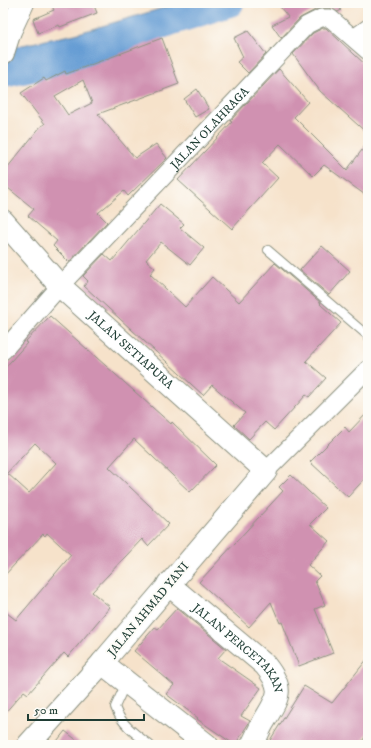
<svg xmlns="http://www.w3.org/2000/svg" width="371" height="748" font-family="'IM FELL DW Pica',serif">
  <style>
    .forest { fill: #94b76b; stroke: #5a7a50 }
    .water { fill: #669dd4; stroke: #426d84 }
    .lines { fill: none; stroke-linecap: round; stroke-linejoin: round }
    .river { stroke: #669dd4; stroke-width: 28 }
    .building { fill: #d091b1; fill-rule: evenodd }
    .lane-casing { stroke: #8a907f; stroke-width: 10 }
    .street-casing { stroke: #8a907f; stroke-width: 19 }
    .secondary-casing { stroke: #8a907f; stroke-width: 24 }
    .lane { stroke: #fff; stroke-width: 8 }
    .street { stroke: #fff; stroke-width: 17 }
    .secondary { stroke: #fff; stroke-width: 22 }
    .labels { text-anchor: middle; stroke-width: 4; stroke-linejoin: round; paint-order: stroke }
    .street-label { font-size: 12px; fill: #1f3d34; stroke: #fdfcf7 }
  </style>
  <rect width="100%" height="100%" fill="#fdfcf7"/>
  <filter id="ink" filterUnits="userSpaceOnUse"><feTurbulence type="fractalNoise" baseFrequency=".025" numOctaves="2"/><feDisplacementMap in="SourceGraphic" scale="8" xChannelSelector="R" yChannelSelector="G"/><feConvolveMatrix kernelMatrix="1 2 1 2 8 2 1 2 1" color-interpolation-filters="sRGB"/></filter>
  <filter id="wash" filterUnits="userSpaceOnUse"><feTurbulence type="fractalNoise" baseFrequency=".012" numOctaves="4" result="noise"/><feDisplacementMap in="SourceGraphic" scale="16" xChannelSelector="R" yChannelSelector="G"/><feGaussianBlur stdDeviation="0.9" result="paint"/><feColorMatrix in="noise" values="0 0 0 0 0 0 0 0 0 0 0 0 0 0 0 0 0 1.4 0 .05"/><feComposite in="paint" operator="in"/></filter>
  <g filter="url(#wash)">
    <rect width="100%" height="100%" fill="#f6e2ca"/>
    <polygon class="forest" points="3,3 20,3 12,21 3,17"/>
    <polygon class="water" points="180,3 235,3 81,52 3,68 3,49 75,34"/>
    <g class="lines">
      <polyline class="river" points="3,74 51,64 170,22 230,3"/>
    </g>
    <g id="blocks">
      <g class="building">
        <polygon points="59,3 93,3 97,13 60,27 59,25 38,33 33,19 54,10 52,6"/>
        <polygon points="277,3 335,3 341,10 338,12 330,8 317,9 300,18 281,38 272,25 288,17"/>
        <polygon points="323,28 326,28 368,67 368,134 320,91 293,54 313,33"/>
        <polygon points="248,31 266,54 248,73 237,62 243,57 234,38"/>
        <path d="M162 38 179 84 98 114 135 158 156 144 167 158 128 196 124 191 98 213 107 222 69 262 53 246 57 241 28 216 34 209 3 184V173L41 126 45 124 21 93 44 78 46 81 65 71 66 74ZM83 80 92 103 68 115 55 96Z"/>
        <polygon points="279,69 308,102 294,117 347,170 368,142 368,197 324,165 313,176 280,144 262,163 278,178 232,229 178,180 232,122 230,121"/>
        <polygon points="197,89 209,109 195,117 184,99"/>
        <polygon points="160,204 184,224 180,228 204,248 190,265 161,242 146,260 155,268 150,274 185,307 212,277 239,302 275,263 321,303 320,304 341,323 306,361 326,378 309,397 306,395 274,430 265,422 249,439 234,425 245,413 212,385 203,395 84,286 88,281 83,276 104,254 112,261"/>
        <polygon points="322,246 350,271 329,295 300,270"/>
        <path d="M50 316 171 424 172 422 216 465 190 492 134 439 109 467 169 524 148 546 142 539 92 592 110 607 68 657 64 653 28 694 24 691 3 715V610L16 620 71 555 47 533 45 536 43 534 3 577V370L27 343 25 342ZM35 443 56 463 29 493 7 473Z"/>
        <polygon points="368,412 368,475 348,497 310,462 345,427 349,432"/>
        <polygon points="291,475 326,508 310,524 329,541 308,565 320,576 315,581 325,605 315,609 333,653 299,666 282,622 280,623 271,602 249,627 199,582 283,491 279,487"/>
        <polygon points="177,608 226,649 218,658 261,688 241,716 250,721 235,745 197,719 198,718 166,694 174,685 134,651 155,627 158,629"/>
        <polygon points="368,658 368,732 360,745 267,745 304,686 332,703"/>
        <polygon points="65,731 83,745 54,745"/>
      </g>
    </g>
  </g>
  <g filter="url(#ink)">
    <use href="#blocks" fill-opacity="0" stroke="#8a907f" stroke-width="1"/>
    <g class="lines">
      <g class="lane-casing">
        <g id="lane">
          <polyline points="268,250 368,336"/>
          <path d="M126 683 115 707C121 724 135 734 150 745"/>
        </g>
      </g>
      <g class="street-casing">
        <g id="street">
          <polyline points="354,38 368,28"/>
          <path id="s1" d="M3 351 60 286 307 25 321 18H330L368 51"/>
          <polyline points="266,471 368,369"/>
        </g>
      </g>
      <g class="secondary-casing">
        <g id="secondary">
          <polyline points="3,53 10,31 23,3"/>
          <path id="s2" d="M3 221 60 286 266 471 102 663 28 745"/>
          <path id="s3" d="M168 584 265 665C286 691 278 697 263 723 259 730 256 738 252 745"/>
          <polyline points="102,663 207,745"/>
        </g>
      </g>
      <use href="#lane" class="lane"/>
      <use href="#street" class="street"/>
      <use href="#secondary" class="secondary"/>
    </g>
  </g>
  <g class="labels">
    <g class="street-label">
      <text dy="4" stroke="none"><textPath href="#s1" startOffset="304">JALAN OLAHRAGA</textPath></text>
      <text dy="4" stroke="none"><textPath href="#s2" startOffset="182">JALAN SETIAPURA</textPath></text>
      <text transform="translate(148 609) rotate(-50)" y="4">JALAN AHMAD YANI</text>
      <text dy="4" stroke="none"><textPath href="#s3" startOffset="96">JALAN PERCETAKAN</textPath></text>
    </g>
  </g>
  <rect width="371" height="748" fill="none" stroke="#fdfcf7" stroke-width="16"/>
  <path d="M28 714v6h116v-6" fill="none" stroke="#1f3d34" stroke-width="2"/>
  <text x="34" y="714" font-size="12" fill="#1f3d34" stroke="#fdfcf7" stroke-width="3" paint-order="stroke">50 m</text>
</svg>
